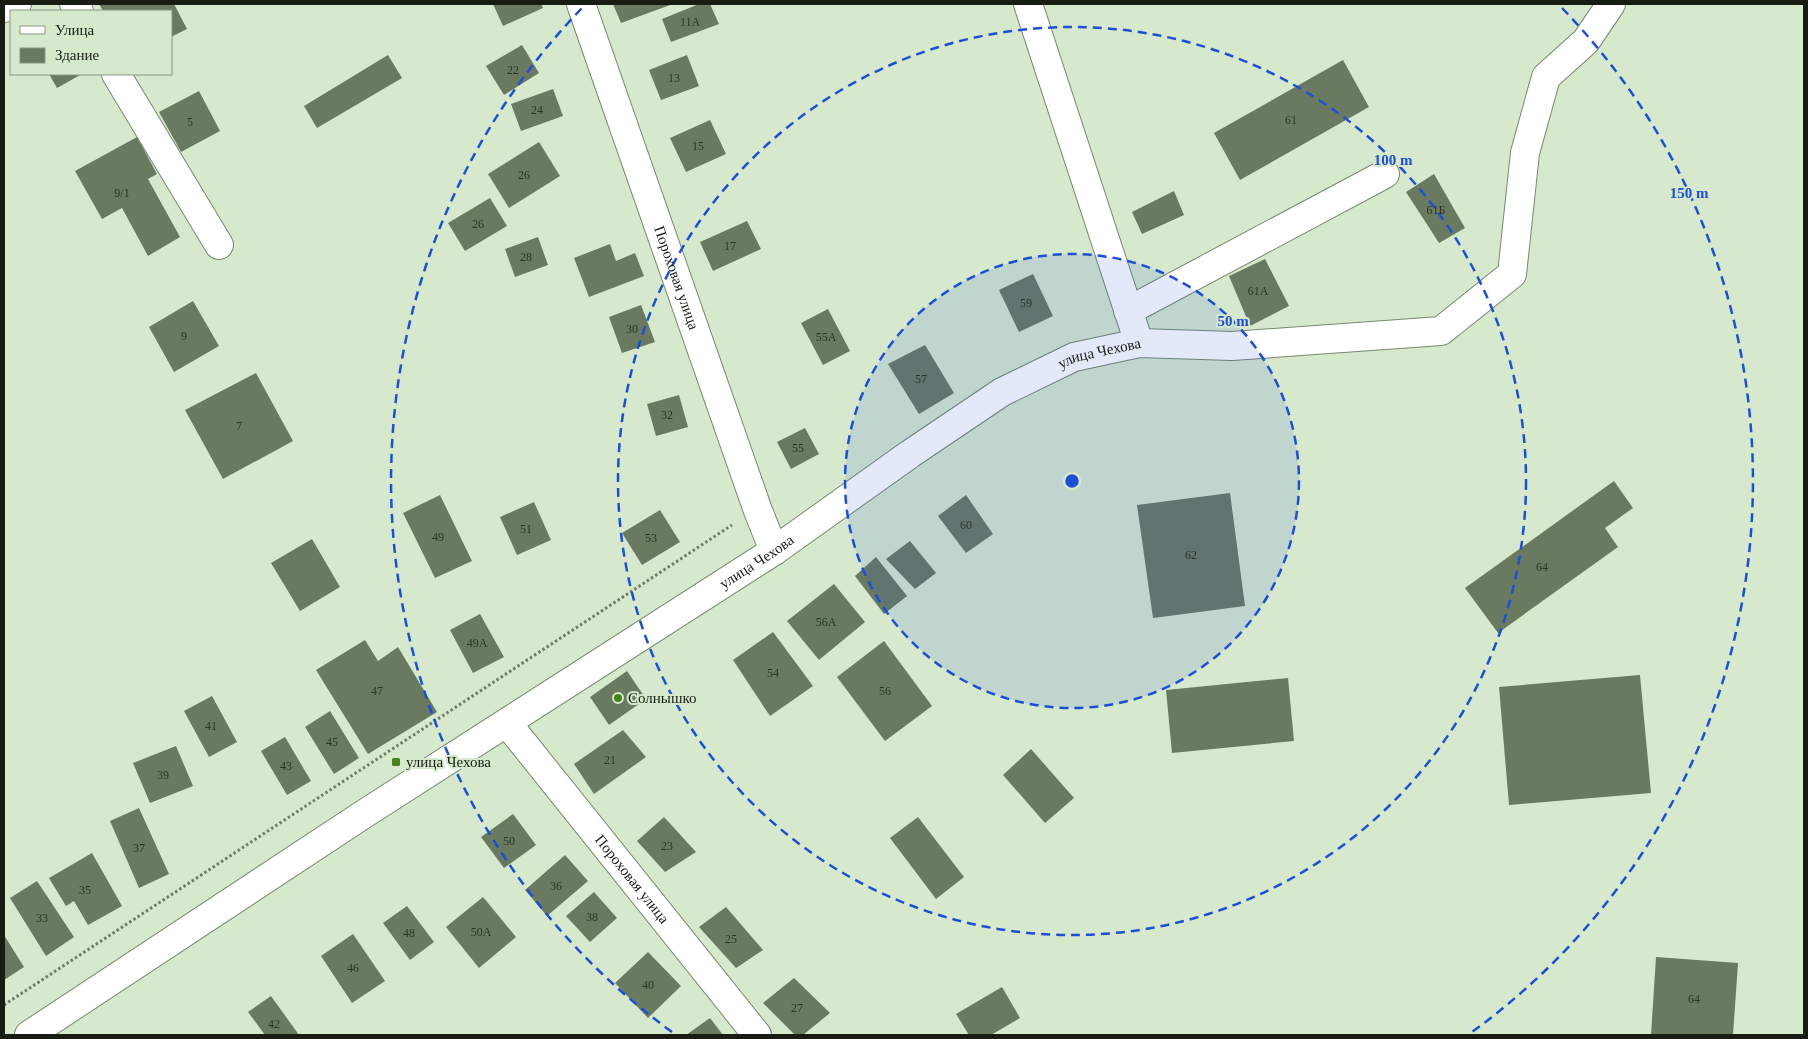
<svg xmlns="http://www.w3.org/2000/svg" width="1808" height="1039" font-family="'Times New Roman',serif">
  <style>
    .building { fill: #6a7a61 }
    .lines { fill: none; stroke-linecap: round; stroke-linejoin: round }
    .minor-casing { stroke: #78886f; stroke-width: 30 }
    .path { stroke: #707c6a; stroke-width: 3; stroke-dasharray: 2.5 2.5; stroke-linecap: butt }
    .minor { stroke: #fff; stroke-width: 28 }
    .ring { fill: none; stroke: #1d4ed8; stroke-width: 2.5; stroke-dasharray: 9 6 }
    .poi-dot { fill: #49821b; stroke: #d6e9cd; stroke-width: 2 }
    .labels { text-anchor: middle; stroke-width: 4; stroke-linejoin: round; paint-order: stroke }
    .number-label { font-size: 12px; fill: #2c3426 }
    .street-label { font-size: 15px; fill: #171d13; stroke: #d6e9cd }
    .poi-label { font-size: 15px; fill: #171d13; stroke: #d6e9cd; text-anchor: start }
    .centre { fill: #1d4ed8; stroke: #d6e9cd; stroke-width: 2.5 }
    .ring-label { font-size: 15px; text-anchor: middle; font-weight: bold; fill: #1d4ed8; stroke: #d6e9cd; stroke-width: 4; stroke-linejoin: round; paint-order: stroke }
  </style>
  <rect width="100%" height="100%" fill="#d6e9cd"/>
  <g class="building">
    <polygon points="99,4 174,4 187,29 171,37 171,11 103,11"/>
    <polygon points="493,4 541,4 543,8 503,26"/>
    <polygon points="613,4 673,4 621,23"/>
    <polygon points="699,4 710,4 719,24 671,42 662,19"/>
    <polygon points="522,45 539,73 504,95 486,66"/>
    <polygon points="388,55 402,78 317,128 304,106"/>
    <polygon points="687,55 699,86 661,100 649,70"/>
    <polygon points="1343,60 1369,107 1240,180 1214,133"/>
    <polygon points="49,74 82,74 57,88"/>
    <polygon points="553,89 563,116 521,131 511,104"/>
    <polygon points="199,91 220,131 181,152 159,112"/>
    <polygon points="710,120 726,154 686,172 670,138"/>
    <polygon points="137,137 157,174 148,179 180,237 148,256 122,208 102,219 75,171"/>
    <polygon points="539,142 560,176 509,208 488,174"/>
    <polygon points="1434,174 1465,228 1439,243 1406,192"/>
    <polygon points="1174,191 1184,215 1142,234 1132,212"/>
    <polygon points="490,198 507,226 465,251 448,223"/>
    <polygon points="747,221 761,249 713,271 700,242"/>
    <polygon points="538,237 548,265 515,277 505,249"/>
    <polygon points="610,244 616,261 635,253 644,276 589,297 574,258"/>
    <polygon points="1265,259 1289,306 1250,326 1229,276"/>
    <polygon points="1033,274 1053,316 1019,332 999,290"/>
    <polygon points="193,301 219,346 174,372 149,327"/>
    <polygon points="641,305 655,342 622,353 609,317"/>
    <polygon points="828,309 850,351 823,365 801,323"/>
    <polygon points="925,345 954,393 919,414 888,364"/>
    <polygon points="256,373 293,441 223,479 185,410"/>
    <polygon points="679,395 688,427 656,436 647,404"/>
    <polygon points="805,428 819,454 791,469 777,442"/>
    <polygon points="1614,481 1633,508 1605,528 1618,547 1498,633 1465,588"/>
    <polygon points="1230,493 1245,606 1153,618 1137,505"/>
    <polygon points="440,495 472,561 435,578 403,513"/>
    <polygon points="966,495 993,534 966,553 938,516"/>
    <polygon points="534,502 551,540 517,555 500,517"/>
    <polygon points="660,510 680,542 642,565 622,533"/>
    <polygon points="312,539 340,587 300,611 271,563"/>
    <polygon points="910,541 936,573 915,589 886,559"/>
    <polygon points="876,557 907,596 884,614 855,576"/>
    <polygon points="834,584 865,622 819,660 787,621"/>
    <polygon points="480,614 504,657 473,673 450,630"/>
    <polygon points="773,632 813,686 770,716 733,660"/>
    <polygon points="365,640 378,661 398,647 437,712 368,754 316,670"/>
    <polygon points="884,641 932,706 885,741 837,677"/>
    <polygon points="627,671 646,699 609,725 590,697"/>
    <polygon points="1640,675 1651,793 1509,805 1499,687"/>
    <polygon points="1288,678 1294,741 1172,753 1166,690"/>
    <polygon points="212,696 237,742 209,757 184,711"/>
    <polygon points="330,711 359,758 334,774 305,727"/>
    <polygon points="623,730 646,757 594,794 574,764"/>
    <polygon points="285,737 311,781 287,795 261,751"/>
    <polygon points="176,746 193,786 150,803 133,763"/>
    <polygon points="1031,749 1074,798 1045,823 1003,775"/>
    <polygon points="139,808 169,874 139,888 110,821"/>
    <polygon points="513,814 536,845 504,868 481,837"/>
    <polygon points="664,817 696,852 665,872 637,841"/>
    <polygon points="918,817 964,877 936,899 890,838"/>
    <polygon points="92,853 122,906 88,925 74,901 66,906 49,878"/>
    <polygon points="565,855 588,881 547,916 525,890"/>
    <polygon points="37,881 74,937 46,956 10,898"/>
    <polygon points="594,892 617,918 590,942 566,916"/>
    <polygon points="483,897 516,937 479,968 446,927"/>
    <polygon points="407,906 434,942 410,960 383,923"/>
    <polygon points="726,907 763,950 736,968 699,927"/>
    <polygon points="353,934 385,981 352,1003 321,956"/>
    <polygon points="4,935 24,967 4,980"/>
    <polygon points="648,952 681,986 648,1018 615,983"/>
    <polygon points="1656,957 1738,963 1733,1035 1651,1035"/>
    <polygon points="794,978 830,1013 803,1035 795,1035 763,1003"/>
    <polygon points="1002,987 1020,1018 991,1035 969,1035 956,1014"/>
    <polygon points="271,996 299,1035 265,1035 248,1012"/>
    <polygon points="710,1018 723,1035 686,1035"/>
  </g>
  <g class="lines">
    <g class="minor-casing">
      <g id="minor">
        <polyline points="74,4 79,11"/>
        <path id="s1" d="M581 4 757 508 774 551"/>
        <polyline points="1028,4 1139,343"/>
        <polyline points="4,8 17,4"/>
        <polyline points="116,74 219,245"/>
        <polyline points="1128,311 1385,174"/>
        <path id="s2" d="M507 723 757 1035"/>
        <path id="s3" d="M29 1035 364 814 774 551 910 454 1002 392 1074 357 1139 343 1232 346 1441 331 1512 274 1525 153 1546 77 1586 41 1611 4"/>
      </g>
    </g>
    <polyline class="path" points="4,1005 732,525"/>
    <use href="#minor" class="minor"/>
  </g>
  <circle cx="1072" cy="481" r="227" fill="#1d4ed8" fill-opacity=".12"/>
  <g class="ring">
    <circle cx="1072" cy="481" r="227"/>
    <circle cx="1072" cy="481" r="454"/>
    <path d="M672 1032A681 681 0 0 1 582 8M1562 8A681 681 0 0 1 1472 1032"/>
  </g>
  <g class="poi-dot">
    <circle cx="618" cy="698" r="5"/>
    <rect x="391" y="757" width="10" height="10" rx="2.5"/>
  </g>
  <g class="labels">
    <g class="number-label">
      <text x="690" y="26">11А</text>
      <text x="513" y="74">22</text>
      <text x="674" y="82">13</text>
      <text x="537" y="114">24</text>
      <text x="1291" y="124">61</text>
      <text x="190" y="126">5</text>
      <text x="698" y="150">15</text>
      <text x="524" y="179">26</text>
      <text x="122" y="197">9/1</text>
      <text x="1436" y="214">61Б</text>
      <text x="478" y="228">26</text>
      <text x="730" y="250">17</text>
      <text x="526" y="261">28</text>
      <text x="1258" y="295">61А</text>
      <text x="1026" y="307">59</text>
      <text x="632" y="333">30</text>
      <text x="184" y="340">9</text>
      <text x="826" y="341">55А</text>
      <text x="921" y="383">57</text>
      <text x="667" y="419">32</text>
      <text x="239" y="430">7</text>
      <text x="798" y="452">55</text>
      <text x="966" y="529">60</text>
      <text x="526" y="533">51</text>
      <text x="438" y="541">49</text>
      <text x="651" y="542">53</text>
      <text x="1191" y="559">62</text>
      <text x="1542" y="571">64</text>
      <text x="826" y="626">56А</text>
      <text x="477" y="647">49А</text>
      <text x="773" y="677">54</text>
      <text x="377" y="695">47</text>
      <text x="885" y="695">56</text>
      <text x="211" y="730">41</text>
      <text x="332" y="746">45</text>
      <text x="610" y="764">21</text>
      <text x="286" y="770">43</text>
      <text x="163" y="779">39</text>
      <text x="509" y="845">50</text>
      <text x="667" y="850">23</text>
      <text x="139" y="852">37</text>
      <text x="556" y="890">36</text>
      <text x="85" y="894">35</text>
      <text x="592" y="921">38</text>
      <text x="42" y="922">33</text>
      <text x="481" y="936">50А</text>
      <text x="409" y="937">48</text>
      <text x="731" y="943">25</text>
      <text x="353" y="972">46</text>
      <text x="648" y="989">40</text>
      <text x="1694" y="1003">64</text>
      <text x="797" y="1012">27</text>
      <text x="274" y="1028">42</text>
    </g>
    <g class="street-label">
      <text dy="5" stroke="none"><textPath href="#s1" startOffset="290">Пороховая улица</textPath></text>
      <text dy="5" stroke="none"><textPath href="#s3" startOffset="1272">улица Чехова</textPath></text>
      <text dy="5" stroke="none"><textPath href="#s3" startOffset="868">улица Чехова</textPath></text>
      <text dy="5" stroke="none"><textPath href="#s2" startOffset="200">Пороховая улица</textPath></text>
    </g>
    <g class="poi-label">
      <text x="628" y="703">Солнышко</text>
      <text x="406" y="767">улица Чехова</text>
    </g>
  </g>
  <circle cx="1072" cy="481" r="8" class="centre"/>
  <g class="ring-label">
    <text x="1393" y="165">100 m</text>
    <text x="1689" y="198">150 m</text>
    <text x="1233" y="326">50 m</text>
  </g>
  <rect width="1808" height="1039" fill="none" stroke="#171d13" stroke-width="10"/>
  <rect x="10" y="10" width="162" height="65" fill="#d6e9cd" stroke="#8a9783"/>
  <rect x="20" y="26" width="25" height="8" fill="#ffffff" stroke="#8a9783"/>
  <text x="55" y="35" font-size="15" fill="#171d13">Улица</text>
  <rect x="20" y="48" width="25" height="15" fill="#6a7a61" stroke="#8a9783"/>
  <text x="55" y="60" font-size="15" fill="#171d13">Здание</text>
</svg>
